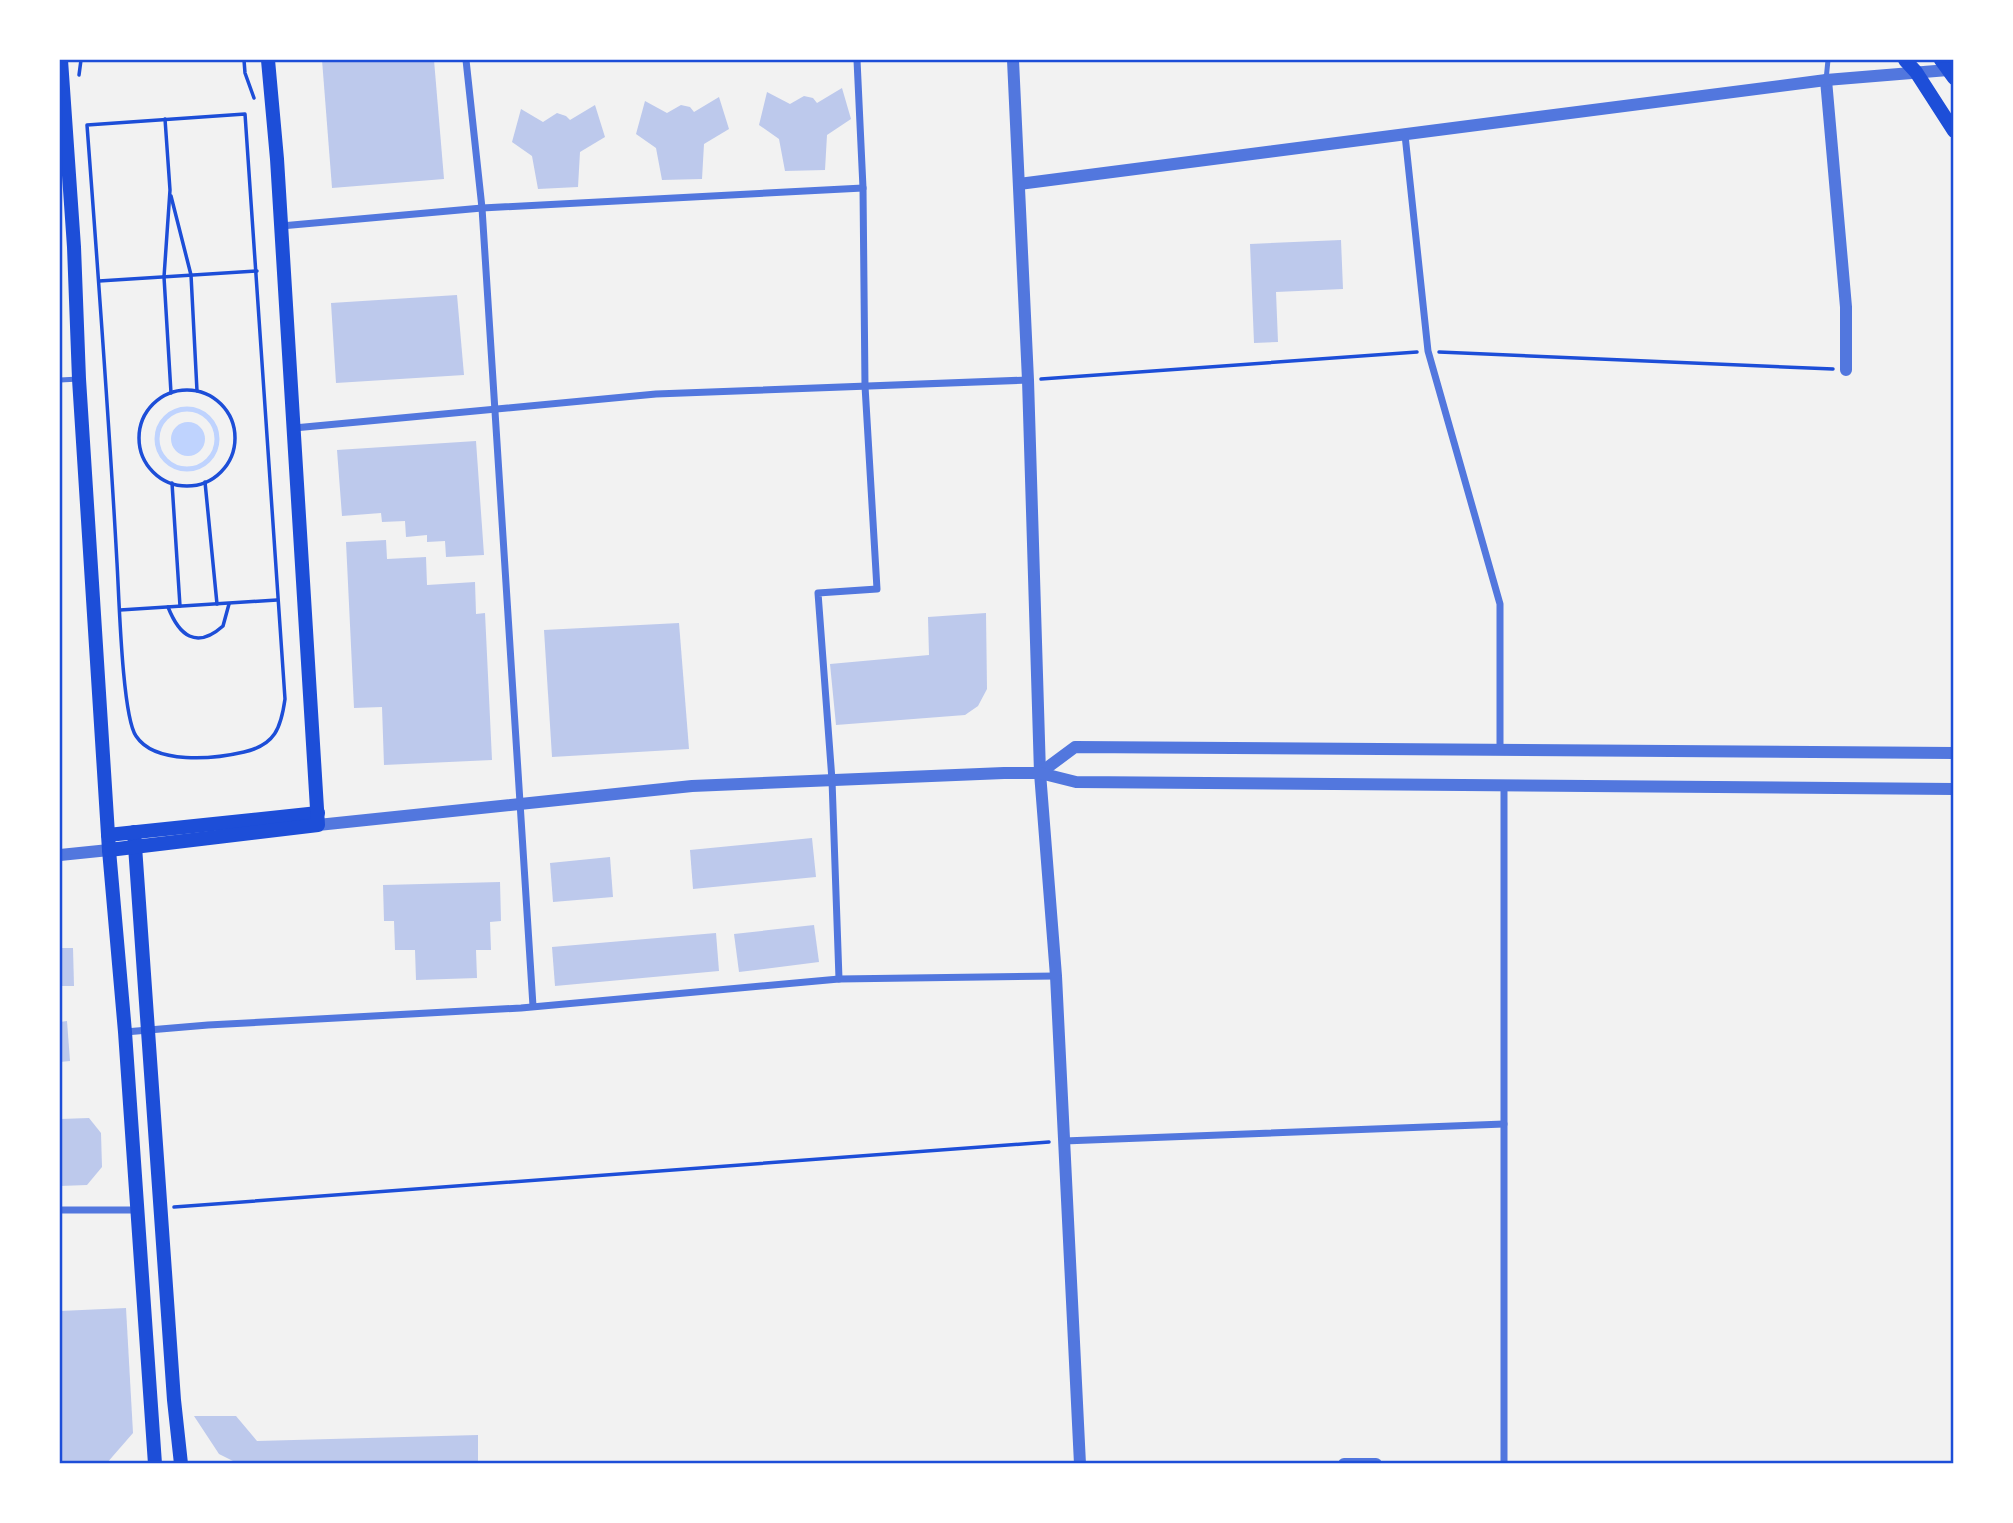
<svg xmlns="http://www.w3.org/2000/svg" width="2013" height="1523" font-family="Karla,sans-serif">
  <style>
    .water { fill: #bfd3fe }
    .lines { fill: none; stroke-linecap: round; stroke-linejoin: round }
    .stream { stroke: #bfd3fe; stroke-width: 5 }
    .building { fill: #bdc9ec }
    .path { stroke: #1d4ed8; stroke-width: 3.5 }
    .service { stroke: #5277de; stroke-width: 5 }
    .minor { stroke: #5277de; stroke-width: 7 }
    .tertiary { stroke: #5277de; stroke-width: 12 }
    .secondary { stroke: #1d4ed8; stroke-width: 14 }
    .neatline { fill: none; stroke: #1d4ed8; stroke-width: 2.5 }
  </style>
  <rect width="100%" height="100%" fill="#f2f2f2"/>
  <circle class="water" cx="188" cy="439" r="17"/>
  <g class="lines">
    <circle class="stream" cx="187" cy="439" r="30"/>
  </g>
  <g class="building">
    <polygon points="322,60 434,60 444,179 332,188"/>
    <polygon points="842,88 851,119 827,135 825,170 785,171 779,139 759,125 767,92 790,104 804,96 813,98 817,103"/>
    <polygon points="719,97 729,129 704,144 702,179 662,180 656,148 636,134 645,101 667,113 681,105 690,107 694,112"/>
    <polygon points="595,105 605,137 580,152 578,187 538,189 532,156 512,142 521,109 543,122 557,113 566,116 570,120"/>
    <polygon points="1341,240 1343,289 1276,292 1278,342 1254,343 1250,244"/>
    <polygon points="457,295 464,375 336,383 331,303"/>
    <polygon points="476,441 484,555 446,557 445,541 427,542 427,535 406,537 405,521 382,522 381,513 342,516 337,450"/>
    <polygon points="386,540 387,559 426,557 427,585 475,582 476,614 485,613 492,760 384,765 382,707 354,708 346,542"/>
    <polygon points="986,613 987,689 978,706 965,715 836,725 830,664 929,655 928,617"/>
    <polygon points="679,623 689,749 552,757 544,630"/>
    <polygon points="812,838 816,877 693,889 690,850"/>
    <polygon points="610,857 613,897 553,902 550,863"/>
    <polygon points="500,882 501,921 490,922 491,950 476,950 477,978 416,980 415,950 395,950 394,921 384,921 383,885"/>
    <polygon points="814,925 819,962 739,972 734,934"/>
    <polygon points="716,933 719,971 555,986 552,947"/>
    <polygon points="60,948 73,948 74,986 60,986"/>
    <polygon points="67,1021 70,1061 60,1062 60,1022"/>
    <polygon points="89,1118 101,1133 102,1167 87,1185 60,1186 60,1119"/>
    <polygon points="126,1308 133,1433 106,1464 60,1464 60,1311"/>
    <polygon points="194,1416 236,1416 257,1441 478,1435 478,1464 239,1464 219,1454"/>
  </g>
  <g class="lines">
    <g class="path">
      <polyline points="244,60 245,73 254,98"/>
      <polyline points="79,75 81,60"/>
      <path d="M245 114 285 699C281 728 275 745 244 752 214 759 155 765 136 736 122 716 119 594 117 563 109 417 98 271 87 125Z"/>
      <polyline points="165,119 170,190 164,277 171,393"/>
      <polyline points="171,196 191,275 197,391"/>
      <polyline points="99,281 257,271"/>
      <polyline points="1439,352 1833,369"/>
      <polyline points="1041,379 1417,352"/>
      <circle cx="187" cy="438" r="48"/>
      <polyline points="205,482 217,604"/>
      <polyline points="172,483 180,606"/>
      <path d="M168 607C179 635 196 650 223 626L229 604"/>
      <polyline points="120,610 277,600"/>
      <polyline points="174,1207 1049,1142"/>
    </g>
    <g class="service">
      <polyline points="1826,80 1828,60"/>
      <polyline points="60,380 79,379"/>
    </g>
    <g class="minor">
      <polyline points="466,60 482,208 533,1006"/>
      <polyline points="1405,135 1428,351 1500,604 1500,749"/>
      <polyline points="281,226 482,208 863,188"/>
      <polyline points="294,428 656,394 1028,380"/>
      <polyline points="1504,785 1504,1464"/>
      <polyline points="839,979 832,780 818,593 877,589 865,386 863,188 857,60"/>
      <polyline points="125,1032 208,1025 521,1008 839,979 1056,976"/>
      <polyline points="1064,1141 1504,1124"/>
      <polyline points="60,1210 137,1210"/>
    </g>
    <g class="tertiary">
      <polyline points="1013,60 1028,380 1040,773 1056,976 1080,1464"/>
      <polyline points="1826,80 1846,307 1846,370"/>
      <polyline points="1019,184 1826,80 1948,70"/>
      <polyline points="1040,773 1075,747 1954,753"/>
      <polyline points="318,825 692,786 1004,773 1040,773 1076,782 1954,789"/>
      <polyline points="60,855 109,850"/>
      <polyline points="1344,1464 1376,1464"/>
    </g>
    <g class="secondary">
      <polyline points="61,60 74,247 79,379 109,850 125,1032 155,1464"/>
      <polyline points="1905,60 1916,72 1954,131"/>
      <polyline points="1941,60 1954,78"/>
      <polyline points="134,832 174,1400 181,1464"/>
      <polyline points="108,835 318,813"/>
      <polyline points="109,850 318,825 277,159 268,60"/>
    </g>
  </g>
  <rect width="2013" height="1523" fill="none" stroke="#ffffff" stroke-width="122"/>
  <rect x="61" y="61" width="1891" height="1401" class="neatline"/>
</svg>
